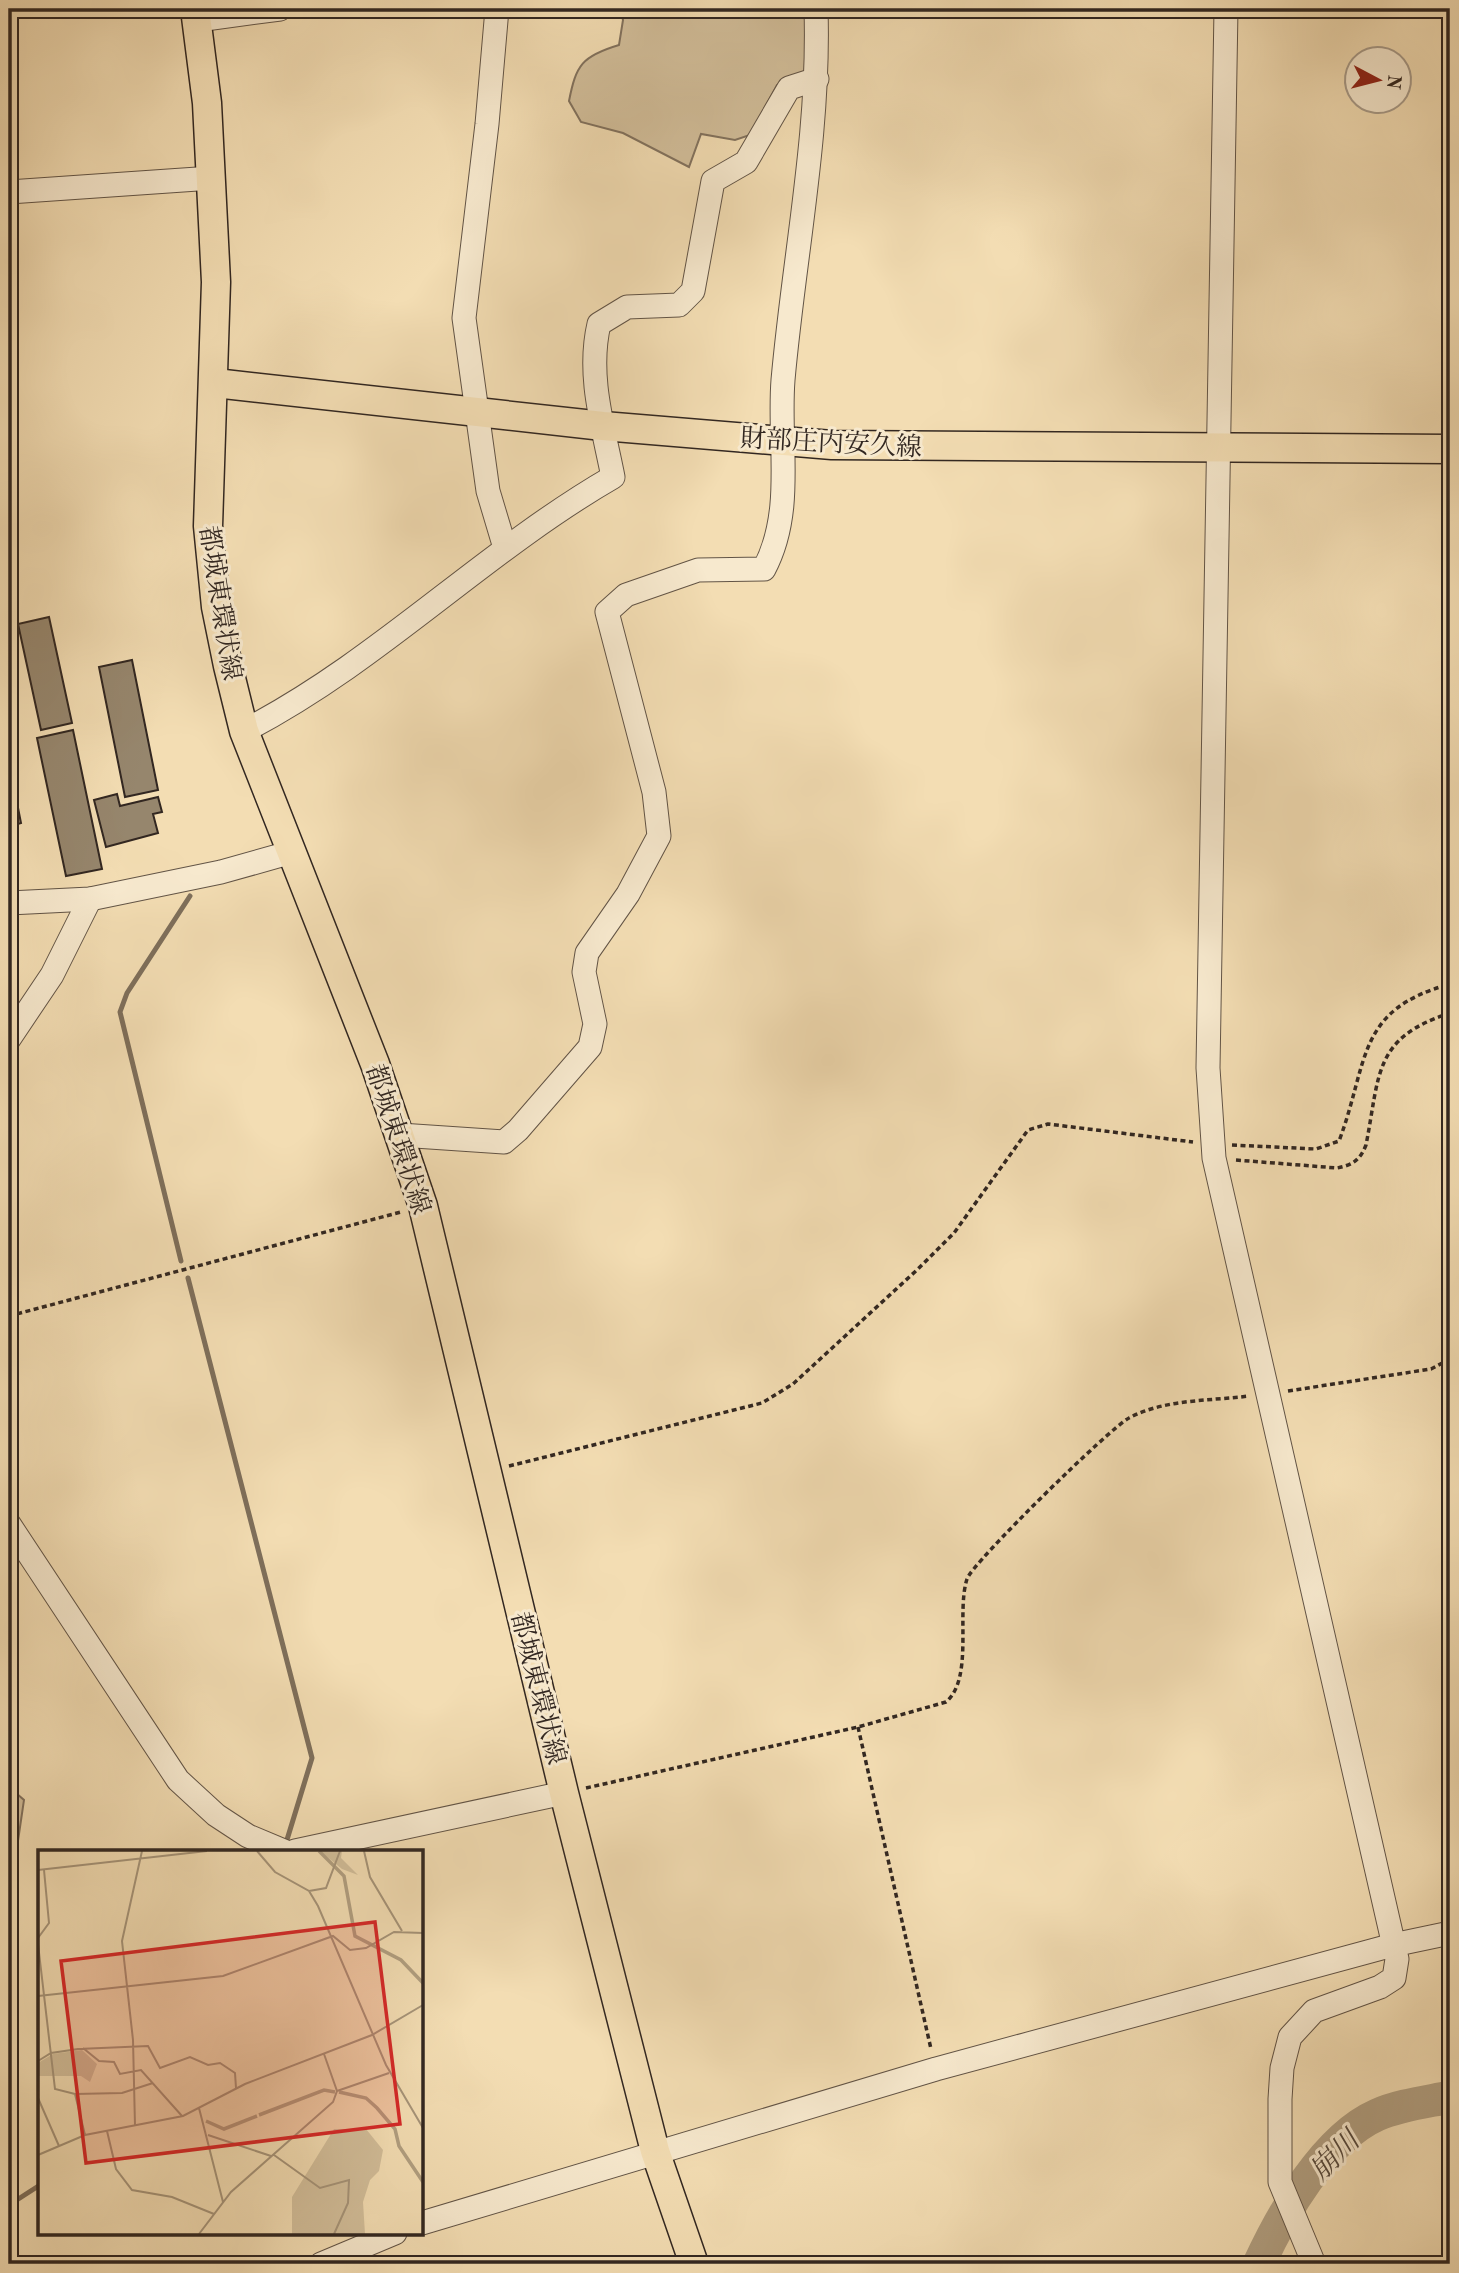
<svg xmlns="http://www.w3.org/2000/svg" width="1459" height="2273" font-family="'Old Standard TT','Noto Serif JP',serif">
  <style>
    .green { fill: #d2be9a; stroke: #82725e; stroke-width: 2 }
    .lines { fill: none; stroke-linecap: round; stroke-linejoin: round }
    .stream { stroke: #7e6f5b; stroke-width: 5 }
    .river { stroke: #b19f81; stroke-width: 33 }
    .building { fill: #96866d; stroke: #322721; stroke-width: 2 }
    .minor-casing { stroke: #625446; stroke-width: 25 }
    .major-casing { stroke: #322721; stroke-width: 31 }
    .path { stroke: #322721; stroke-width: 3.5; stroke-dasharray: 5 3.5; stroke-linecap: butt }
    .minor { stroke: #f7e9ce; stroke-width: 23 }
    .major { stroke: #f3ddb3; stroke-width: 28 }
    .labels { text-anchor: middle; stroke-width: 6; stroke-linejoin: round; paint-order: stroke }
    .street-label { font-size: 26px; fill: #322721; stroke: #f7e9ce }
    .water-label { font-size: 28px; font-style: italic; fill: #584b3e; stroke: #f7e9ce }
    .inset-river { fill: none; stroke: #b19f81; stroke-width: 3.5 }
    .inset-road { fill: none; stroke: #a69479; stroke-width: 2 }
    .view { fill: #d62828; fill-opacity: 0.15; stroke: #d62828; stroke-width: 3.5 }
    .inset-edge { fill: none; stroke: #322721; stroke-width: 3.5 }
  </style>
  <rect width="100%" height="100%" fill="#f3ddb3"/>
  <filter id="stains"><feTurbulence type="fractalNoise" baseFrequency=".00286" numOctaves="4"/><feColorMatrix values="0 0 0 0 .2 0 0 0 0 .09 0 0 0 0 .02 0 0 0 .5 -.17"/></filter>
  <radialGradient id="worn" r=".72"><stop offset=".6" stop-color="#630" stop-opacity="0"/><stop offset="1" stop-color="#630" stop-opacity=".3"/></radialGradient>
  <g class="green">
    <path d="M620 9H806L808 72 777 85 750 135 735 140 701 134 689 167 623 133 581 122 569 101C576 65 582 56 619 45L623 20Z"/>
    <polygon points="9,1787 24,1800 9,1902"/>
  </g>
  <g class="lines">
    <g class="stream">
      <polyline points="181,1261 120,1012 127,993 190,896"/>
      <polyline points="188,1278 312,1758 286,1843"/>
      <polyline points="9,2205 40,2185"/>
    </g>
    <path class="river" d="M1259 2264C1282 2214 1325 2138 1377 2115 1400 2105 1426 2102 1450 2097"/>
  </g>
  <g class="building">
    <polygon points="49,617 72,723 41,730 18,624"/>
    <polygon points="132,660 158,790 125,797 99,667"/>
    <polygon points="73,730 102,869 66,876 37,738"/>
    <polygon points="9,762 21,823 14,825 16,830 9,832"/>
    <polygon points="117,794 120,806 158,797 162,812 153,814 158,833 106,847 94,800"/>
  </g>
  <g class="lines">
    <g class="minor-casing">
      <g id="minor">
        <polyline points="497,9 487,124 464,318 488,491 505,548"/>
        <polyline points="1226,9 1208,1068 1214,1158 1397,1959 1394,1978 1380,1987 1314,2011 1290,2037 1282,2068 1280,2099 1280,2182 1314,2264"/>
        <polyline points="198,20 280,9"/>
        <polyline points="9,192 212,178"/>
        <path d="M244 731C378 662 483 552 613 477 603 426 587 375 599 324L627 307 679 305 693 291 713 181 746 162 789 88 817 79"/>
        <polyline points="9,903 90,899 221,872 292,852"/>
        <polyline points="9,1039 52,975 90,899"/>
        <path d="M400 1135 504 1142 518 1130 590 1047 595 1024 584 972 587 953 628 894 659 836 654 792 607 612 626 595 698 570 764 569C795 511 778 443 783 380 794 256 820 134 816 9"/>
        <polyline points="9,1524 178,1780 216,1815 248,1836 284,1851"/>
        <polyline points="295,1851 564,1793"/>
        <polyline points="422,2223 936,2069 1393,1945 1450,1933"/>
        <polyline points="321,2264 395,2233"/>
      </g>
    </g>
    <g class="major-casing">
      <g id="major">
        <polyline points="195,9 207,103 216,282 208,526 216,607 228,666 244,731 375,1064 423,1206 564,1793 655,2151 694,2264"/>
        <polyline points="215,383 603,426 832,445 1450,449"/>
      </g>
    </g>
    <g class="path">
      <path d="M1232 1145 1316 1149 1339 1141C1369 1062 1355 1010 1450 984"/>
      <path d="M1236 1160 1337 1168C1353 1165 1360 1160 1366 1145 1380 1074 1373 1038 1450 1013"/>
      <polyline points="9,1316 401,1212"/>
      <polyline points="1288,1391 1431,1369 1450,1359"/>
      <polyline points="509,1466 762,1403 793,1384 918,1269 954,1233 1028,1130 1048,1124 1193,1142"/>
      <polyline points="858,1727 931,2049"/>
      <path d="M586 1788 858 1727 946 1702C974 1678 956 1613 967 1579 972 1563 1111 1427 1129 1418 1164 1399 1210 1401 1249 1396"/>
    </g>
    <use href="#minor" class="minor"/>
    <use href="#major" class="major"/>
  </g>
  <g class="labels">
    <g class="street-label">
      <text transform="translate(831 442) rotate(3)" y="9">財部庄内安久線</text>
      <text transform="translate(221 603) rotate(81)" y="9">都城東環状線</text>
      <text transform="translate(399 1139) rotate(72)" y="9">都城東環状線</text>
      <text transform="translate(539 1688) rotate(76)" y="9">都城東環状線</text>
    </g>
    <g class="water-label">
      <text transform="translate(1334 2155) rotate(-45)" y="10">崩川</text>
    </g>
  </g>
  <g transform="translate(38 1850)">
    <rect width="385" height="385" fill="#f3ddb3"/>
    <path d="M282 1H304L303 8 320 25 304 19ZM44 200 59 214 52 232 43 226H0V213L15 204ZM296 279H328L345 300 341 321 332 330 325 352 327 384H254V347Z" fill="#d2be9a"/>
    <path class="inset-river" d="M281 1 306 26 317 86 363 110 385 133M301 242 328 248 339 258 357 279 361 296 385 332M221 265 286 240 297 242M168 271 186 279 219 266"/>
    <path class="inset-road" d="M219 1 237 22 271 41 280 56 348 215 385 278M326 1 332 27 364 81M0 20 169 1M271 41 288 38 302 1M0 88 11 73 6 20M0 94 17 239 37 244 84 243 115 233M0 146 185 126 295 86 312 100 328 98 356 82 385 83M45 198 61 211 76 212 82 224 103 220 144 266M0 211 13 203 40 199 110 196 122 218 152 207 170 215 182 213 197 223 198 238M299 241 351 223M37 244 47 285M0 248 21 296M161 258 185 352M97 276 95 190 84 91 104 1M69 281 78 319 94 340 134 347 176 364M170 285 233 306M0 305 47 285 145 266 207 234 334 185 385 155M236 305 282 338 311 330 310 353 296 384M161 384 193 342 295 252 299 241 286 204"/>
    <path class="view" d="M337 72 362 274 48 313 23 111Z"/>
    <rect width="385" height="385" class="inset-edge"/>
  </g>
  <rect width="1459" height="2273" fill="none" stroke="#f3ddb3" stroke-width="35"/>
  <rect x="10" y="10" width="1438" height="2252" fill="none" stroke="#322721" stroke-width="3.5"/>
  <rect x="18" y="18" width="1424" height="2238" fill="none" stroke="#322721" stroke-width="2"/>
  <g transform="translate(1378 80) rotate(97)"><circle r="33" fill="#f7e9ce" stroke="#a89b89" stroke-width="2"/>
  <path d="M0-5L12 26L0 18L-12 26Z" fill="#8f2418"/>
  <text y="-10" font-size="19" font-weight="bold" text-anchor="middle" fill="#322721">N</text>
  </g>
  <rect width="100%" height="100%" filter="url(#stains)"/>
  <rect width="100%" height="100%" fill="url(#worn)"/>
</svg>
